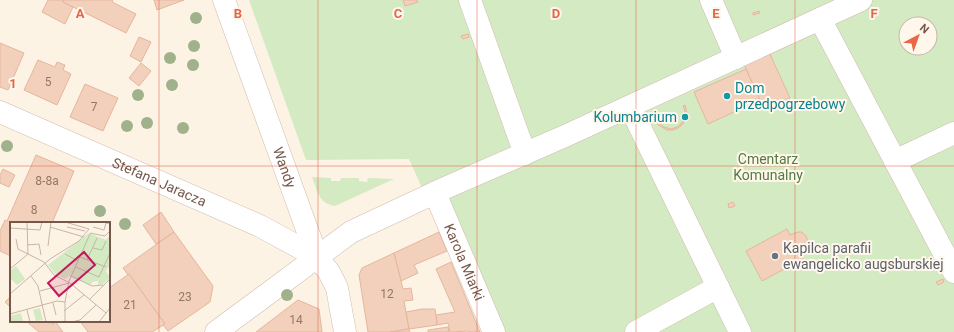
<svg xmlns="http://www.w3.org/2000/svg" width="954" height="332" font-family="Roboto,sans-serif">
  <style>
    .green { fill: #d4eac3; fill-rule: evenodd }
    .building { fill: #f2d0bc; stroke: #e5b69c }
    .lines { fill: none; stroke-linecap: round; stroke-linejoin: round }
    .minor-casing { stroke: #d0bcae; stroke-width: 23 }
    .minor { stroke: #fff; stroke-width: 22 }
    .tree { fill: #a0b28b }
    .grid { fill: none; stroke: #e26749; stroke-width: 1; stroke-opacity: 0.55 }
    .culture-dot { fill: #0f9aa8; stroke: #fff7eb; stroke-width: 1.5 }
    .worship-dot { fill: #6b7280; stroke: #fff7eb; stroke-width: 1.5 }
    .labels { text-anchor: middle; stroke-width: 4; stroke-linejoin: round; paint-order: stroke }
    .number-label { font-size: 12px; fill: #957666 }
    .culture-label { font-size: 14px; fill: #0d838f; stroke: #fff7eb; text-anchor: start }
    .park-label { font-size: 14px; fill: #547c42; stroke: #fff7eb }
    .street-label { font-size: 14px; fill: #76584a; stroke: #fff7eb }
    .worship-label { font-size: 14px; fill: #5b616d; stroke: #fff7eb; text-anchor: start }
    .inset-road { fill: none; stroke: #c7b5a7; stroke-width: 1 }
    .view { fill: #c2185b; fill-opacity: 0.15; stroke: #c2185b; stroke-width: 2 }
    .inset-edge { fill: none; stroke: #76584a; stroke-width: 2 }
    .grid-label { font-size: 13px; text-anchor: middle; font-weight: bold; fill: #e26749; stroke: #fff7eb; stroke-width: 4; stroke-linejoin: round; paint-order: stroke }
  </style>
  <rect width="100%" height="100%" fill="#fdf3e5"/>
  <g class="green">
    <path d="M249 0H954V332H504L422 188 409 159 306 160ZM906 24H930V48H906Z"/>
    <path d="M312 177 331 178V181H340L341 178H359V181L367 182 368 178 394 179 335 206C318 203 318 192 312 177Z"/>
  </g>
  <g class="building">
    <polygon points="48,0 64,0 63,2 73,7 65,24 42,12"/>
    <polygon points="64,0 113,0 112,2 136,14 126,33 65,3 63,2"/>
    <polygon points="154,0 184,0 157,10"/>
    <polygon points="403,0 417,0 418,2 405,6"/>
    <polygon points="759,11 760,13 753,15 753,13"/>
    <polygon points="468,34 469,37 463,39 461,36"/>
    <polygon points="139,37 151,42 141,62 130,56"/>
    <polygon points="0,43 24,53 8,90 0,87"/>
    <polygon points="769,52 790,98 764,110 744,64"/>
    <polygon points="38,60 55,67 57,62 65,65 63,70 71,74 57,105 24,90"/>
    <polygon points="141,63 151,71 139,86 129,78"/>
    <polygon points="746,69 760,100 708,124 694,92"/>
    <polygon points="85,84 118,98 103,131 70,117"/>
    <polygon points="685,105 686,109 687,114 685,120 682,125 678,128 673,130 667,130 657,124 654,120 655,118 659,123 664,127 671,129 677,127 680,125 684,119 685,111 683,106"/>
    <polygon points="36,155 74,171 52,223 11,223 11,256 0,251 0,231 5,220 7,221"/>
    <polygon points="3,169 15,175 9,187 0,183 0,175"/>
    <polygon points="733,202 735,206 729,208 728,204"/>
    <polygon points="161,212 174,232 156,244 143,225"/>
    <polygon points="787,229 790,235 798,232 802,232 806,236 808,242 808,245 806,247 799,252 803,259 762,281 746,251"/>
    <polygon points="174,232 213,286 210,302 168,331 163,325 165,324 129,274 128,275 123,268"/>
    <polygon points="439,232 447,251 414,265 418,273 401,281 394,253"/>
    <polygon points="394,253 403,289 411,288 413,300 404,301 409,329 390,332 368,332 359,275 362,268"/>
    <polygon points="451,262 480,332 469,332 469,331 450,332 448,323 437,325 436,315 455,312 436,269"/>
    <polygon points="129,274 165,324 152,332 88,332 80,321 109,321 109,288"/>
    <polygon points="943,279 944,282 938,285 936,282"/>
    <polygon points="11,296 11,308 5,302"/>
    <polygon points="298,300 319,309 322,332 256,332"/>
    <polygon points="422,309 435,309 436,315 437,325 409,329 406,312"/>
    <polygon points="26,321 50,321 50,322 53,324 55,321 63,332 39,332"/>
    <polygon points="448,327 449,332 428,332 428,330"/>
    <polygon points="409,329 410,332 390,332"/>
  </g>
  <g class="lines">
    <g class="minor-casing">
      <g id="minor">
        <path id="s1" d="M224 0 317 257 329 272 337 288 345 332"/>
        <polyline points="470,0 525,154"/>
        <polyline points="711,0 736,58"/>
        <polyline points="820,19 954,272"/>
        <polyline points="630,107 740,332"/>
        <path id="s2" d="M0 112 260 226 317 257"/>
        <polyline points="895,161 954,133"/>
        <path id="s3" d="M435 193 494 332"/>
        <polyline points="216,332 351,232 445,188 565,136 861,0"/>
        <polyline points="636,332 718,287"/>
      </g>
    </g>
    <use href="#minor" class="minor"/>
  </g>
  <g class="tree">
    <circle cx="196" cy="18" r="6"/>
    <circle cx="194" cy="46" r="6"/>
    <circle cx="170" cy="58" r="6"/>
    <circle cx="193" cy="65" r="6"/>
    <circle cx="172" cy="85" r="6"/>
    <circle cx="138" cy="95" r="6"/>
    <circle cx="147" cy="123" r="6"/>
    <circle cx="127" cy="126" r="6"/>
    <circle cx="183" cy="128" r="6"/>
    <circle cx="7" cy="146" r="6"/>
    <circle cx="100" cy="211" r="6"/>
    <circle cx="125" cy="224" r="6"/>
    <circle cx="287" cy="295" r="6"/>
  </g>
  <path class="grid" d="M159 0V332M318 0V332M477 0V332M636 0V332M795 0V332M0 166H954"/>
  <g class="culture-dot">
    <circle cx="727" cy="96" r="4"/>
    <circle cx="685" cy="117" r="4"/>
  </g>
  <circle class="worship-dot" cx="775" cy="256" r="4"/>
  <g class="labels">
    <g class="number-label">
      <text x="48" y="86">5</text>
      <text x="94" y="111">7</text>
      <text x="47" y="185">8-8a</text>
      <text x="34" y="214">8</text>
      <text x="387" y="298">12</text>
      <text x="185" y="301">23</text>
      <text x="130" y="309">21</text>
      <text x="296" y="324">14</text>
    </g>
    <g class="culture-label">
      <text x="735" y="93">Dom<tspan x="735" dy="16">przedpogrzebowy</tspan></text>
      <text x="677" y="122" text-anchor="end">Kolumbarium</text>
    </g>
    <g class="park-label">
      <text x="768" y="164">Cmentarz<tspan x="768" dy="16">Komunalny</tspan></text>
    </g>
    <g class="street-label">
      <text dy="5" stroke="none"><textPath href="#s1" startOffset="178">Wandy</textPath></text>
      <text dy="5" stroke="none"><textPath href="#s2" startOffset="174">Stefana Jaracza</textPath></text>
      <text dy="5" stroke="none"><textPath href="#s3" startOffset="75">Karola Miarki</textPath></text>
    </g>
    <g class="worship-label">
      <text x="783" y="253">Kapilca parafii<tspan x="783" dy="16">ewangelicko augsburskiej</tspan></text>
    </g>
  </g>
  <g transform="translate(10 222)">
    <rect width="100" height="100" fill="#fdf3e5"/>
    <path d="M79 11 96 18 98 15 100 17V43L96 49 100 56 93 62 88 63V59L82 60 81 63 59 54 55 57 45 52 38 43ZM6 44 15 57 7 63 0 56V49ZM30 86 33 98 26 99 23 88ZM11 91 13 100H0V94Z" fill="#d4eac3"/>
    <path class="inset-road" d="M17 0 18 32M55 0 79 7M40 5 74 15M57 5 75 9M83 5 94 8 96 1 100 2M0 6 30 8 32 0M80 11 95 14 100 9M6 17 8 27 34 40 44 53 60 61 96 91M17 23 29 22 31 33M38 24 41 0M83 26 92 28 96 19M55 32 68 39M70 35 96 45M77 38 87 16M66 45 89 55 100 31M0 47 18 32M21 54 28 64 36 100M61 54 82 64 93 63M30 69 59 61M0 72 40 37 69 19 79 7M80 77 100 57M43 81 46 93M17 88 20 100M54 89 74 73M0 92 47 79 55 80M55 100V80L59 59 80 12M62 100 70 98 86 83M89 100 100 86"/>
    <path class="view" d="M74 30 85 43 49 74 38 61Z"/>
    <rect width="100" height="100" class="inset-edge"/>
  </g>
  <g class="grid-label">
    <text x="80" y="18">A</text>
    <text x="238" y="18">B</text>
    <text x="398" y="18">C</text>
    <text x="556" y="18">D</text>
    <text x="716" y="18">E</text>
    <text x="874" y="18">F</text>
    <text x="13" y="88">1</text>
  </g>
  <g transform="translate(918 36) rotate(41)"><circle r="19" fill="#fff7eb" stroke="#c8b7ab"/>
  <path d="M0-3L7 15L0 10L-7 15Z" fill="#e86849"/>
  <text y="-6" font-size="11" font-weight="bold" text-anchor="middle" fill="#76584a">N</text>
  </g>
</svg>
